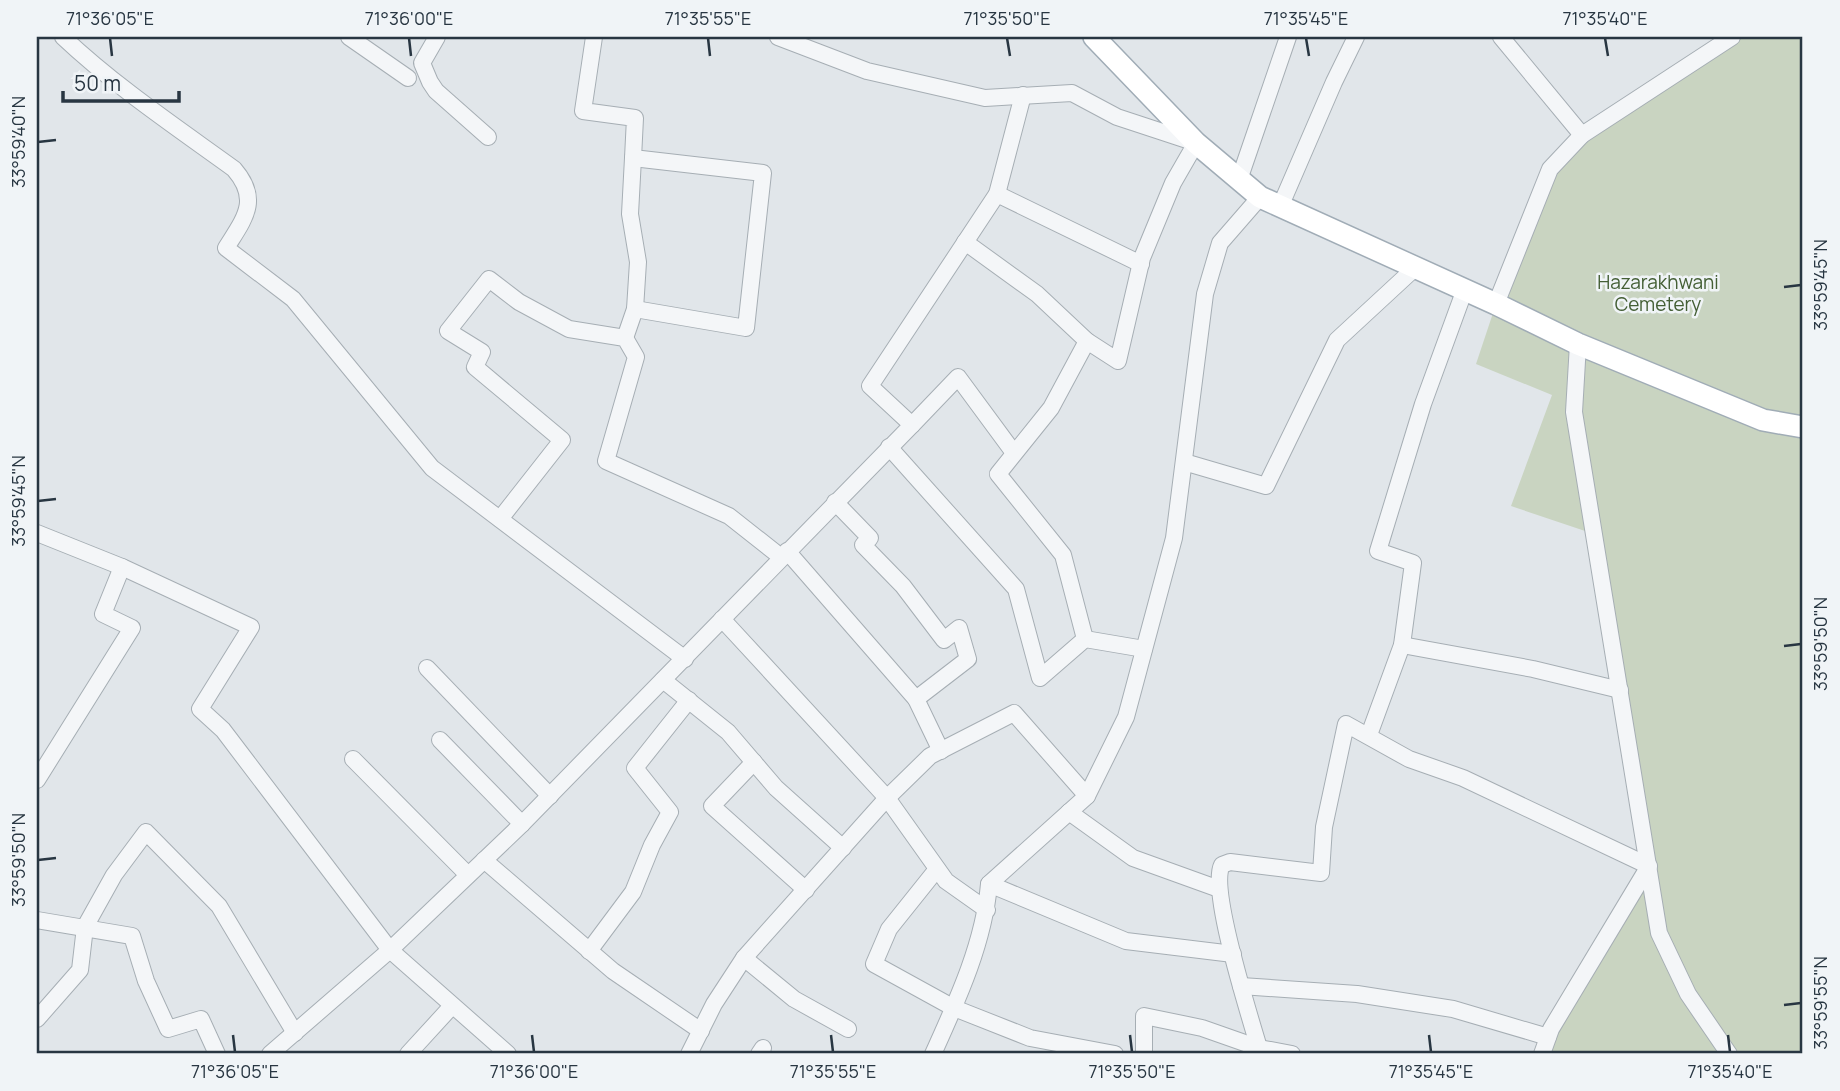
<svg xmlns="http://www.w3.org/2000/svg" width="1840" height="1091" font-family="Manrope,sans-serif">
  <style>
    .green { fill: #c9d4c1 }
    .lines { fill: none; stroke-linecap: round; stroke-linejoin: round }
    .minor-casing { stroke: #a6aeb4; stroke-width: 18 }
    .major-casing { stroke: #a0acb6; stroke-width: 24 }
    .minor { stroke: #f4f6f8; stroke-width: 16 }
    .major { stroke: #fff; stroke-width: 21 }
    .ticks { fill: none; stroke: #283642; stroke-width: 2.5 }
    .labels { text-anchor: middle; stroke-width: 5; stroke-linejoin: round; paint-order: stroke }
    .park-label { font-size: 19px; fill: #445f35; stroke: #f0f4f7 }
    .neatline { fill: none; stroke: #283642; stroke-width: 2.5 }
    .ticks-label { font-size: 18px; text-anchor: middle; fill: #283642 }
  </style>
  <rect width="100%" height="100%" fill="#e1e6ea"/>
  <polygon class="green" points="1731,37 1803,37 1803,1054 1542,1054 1649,866 1594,534 1511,506 1552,395 1476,364 1496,304 1550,169 1584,128"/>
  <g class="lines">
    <g class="minor-casing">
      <g id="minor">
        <path d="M63 37C115 86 176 127 234 169 261 200 244 219 226 248L293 299 432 468 685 659"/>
        <polyline points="349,37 408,78"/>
        <polyline points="437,37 422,63 430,82 436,91 488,137"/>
        <polyline points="594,37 583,111 635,118 633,158 763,173 746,328 635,309"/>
        <polyline points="778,37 867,71 985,98 1072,93 1117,117 1196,143 1173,183 1142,258 1118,361 1087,341 1037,294 965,242"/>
        <polyline points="1501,37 1582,135"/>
        <polyline points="1239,180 1288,37"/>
        <polyline points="997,194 1141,264"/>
        <polyline points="1280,207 1334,82 1356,37"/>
        <polyline points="1496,304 1550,169 1582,135 1732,37"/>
        <polyline points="625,338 635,309 638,262 630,214 633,158"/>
        <polyline points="1578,344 1574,412 1659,933 1688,994 1729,1054"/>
        <polyline points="912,425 958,377 1014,453"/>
        <polyline points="889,447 1016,589 1040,678 1085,639 1144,649"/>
        <polyline points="1184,462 1266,486 1337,340 1416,267"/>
        <polyline points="835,502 870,538 863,545 903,586 944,640 959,628 968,659 916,699"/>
        <polyline points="500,519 562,440 475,367 482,352 448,331 489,279 519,302 569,329 625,338 636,357 606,461 729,516 781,557"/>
        <polyline points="37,533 122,567 251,627 200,709 223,730 390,950 508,1054"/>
        <polyline points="787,551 916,699 941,751"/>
        <polyline points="722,619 887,798 946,881 987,910"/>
        <polyline points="1085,639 1063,555 998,474 1051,408 1087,341"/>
        <polyline points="1402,645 1533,669 1620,690"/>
        <polyline points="427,668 550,796"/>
        <polyline points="663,680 728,732 776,788 843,848"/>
        <polyline points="1369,735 1402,645 1413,563 1378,551 1423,404 1465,289"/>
        <polyline points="440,740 522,824"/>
        <polyline points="353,759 468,875"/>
        <polyline points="754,762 712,806 806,890"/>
        <polyline points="37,780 132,628 103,614 122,567"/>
        <polyline points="1069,812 1133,858 1219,889"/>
        <polyline points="484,860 613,971 701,1031"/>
        <polyline points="937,869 889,929 874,964 954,1008 1030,1038 1115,1054"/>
        <polyline points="989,884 1126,941 1233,954"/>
        <polyline points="37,920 132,936 146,981 168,1029 201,1019 217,1054"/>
        <polyline points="589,951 633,892 652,845 670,812 635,768 689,700"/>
        <polyline points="744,958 794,999 848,1029"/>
        <polyline points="1241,986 1357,994 1453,1009 1548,1037"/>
        <polyline points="37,1019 80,970 85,927 114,875 146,832 219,906 295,1033"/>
        <polyline points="270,1054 390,950 522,824 912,425 870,386 997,194 1023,95"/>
        <polyline points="408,1054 451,1007"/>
        <polyline points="689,1054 714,1004 744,958 887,798 930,756 1014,713 1087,796"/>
        <polyline points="759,1054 763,1048"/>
        <path d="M933 1054C957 1001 984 943 989 884L1087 796 1126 717 1174 538 1205 294 1220 243 1260 197"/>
        <polyline points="1144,1054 1144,1016 1202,1028 1259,1048 1292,1054"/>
        <path d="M1257 1054 1259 1048C1250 1017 1209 889 1222 865L1230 862 1321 873 1324 827 1346 724 1409 759 1463 778 1649 866 1551 1029 1542 1054"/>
      </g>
    </g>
    <g class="major-casing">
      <polyline id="major" points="1094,37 1196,143 1260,197 1496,304 1578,344 1763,420 1803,427"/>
    </g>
    <use href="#minor" class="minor"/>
    <use href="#major" class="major"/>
  </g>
  <path class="ticks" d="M110 38 112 56M409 38 411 56M708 38 710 56M1007 38 1010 56M1306 38 1309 56M1605 38 1608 56M38 142 56 140M1784 287 1801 285M38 501 56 499M1784 646 1801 644M38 860 56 858M1784 1005 1801 1003M233 1035 235 1052M532 1035 534 1052M831 1035 833 1052M1130 1035 1132 1052M1429 1035 1431 1052M1728 1035 1730 1052"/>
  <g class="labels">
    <g class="park-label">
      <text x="1658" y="289">Hazarakhwani<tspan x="1658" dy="22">Cemetery</tspan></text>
    </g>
  </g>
  <rect width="1840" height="1091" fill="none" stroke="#f0f4f7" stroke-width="77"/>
  <path d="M63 91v10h116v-10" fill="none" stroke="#283642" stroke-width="3.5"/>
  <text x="74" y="91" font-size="21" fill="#283642" stroke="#f0f4f7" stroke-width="5" paint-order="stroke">50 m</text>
  <rect x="38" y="38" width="1763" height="1014" class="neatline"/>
  <g class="ticks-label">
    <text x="110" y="25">71°36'05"E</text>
    <text x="409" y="25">71°36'00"E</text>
    <text x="708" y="25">71°35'55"E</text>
    <text x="1007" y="25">71°35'50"E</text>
    <text x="1306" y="25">71°35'45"E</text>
    <text x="1605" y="25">71°35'40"E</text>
    <text transform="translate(19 142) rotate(-90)" y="6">33°59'40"N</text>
    <text transform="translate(1821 285) rotate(-90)" y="6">33°59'45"N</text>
    <text transform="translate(19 501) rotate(-90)" y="6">33°59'45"N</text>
    <text transform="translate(1821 644) rotate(-90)" y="6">33°59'50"N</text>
    <text transform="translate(19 860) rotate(-90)" y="6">33°59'50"N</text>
    <text transform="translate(1821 1003) rotate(-90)" y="6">33°59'55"N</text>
    <text x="235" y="1078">71°36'05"E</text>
    <text x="534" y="1078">71°36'00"E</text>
    <text x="833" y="1078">71°35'55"E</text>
    <text x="1132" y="1078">71°35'50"E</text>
    <text x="1431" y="1078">71°35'45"E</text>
    <text x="1730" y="1078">71°35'40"E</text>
  </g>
</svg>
